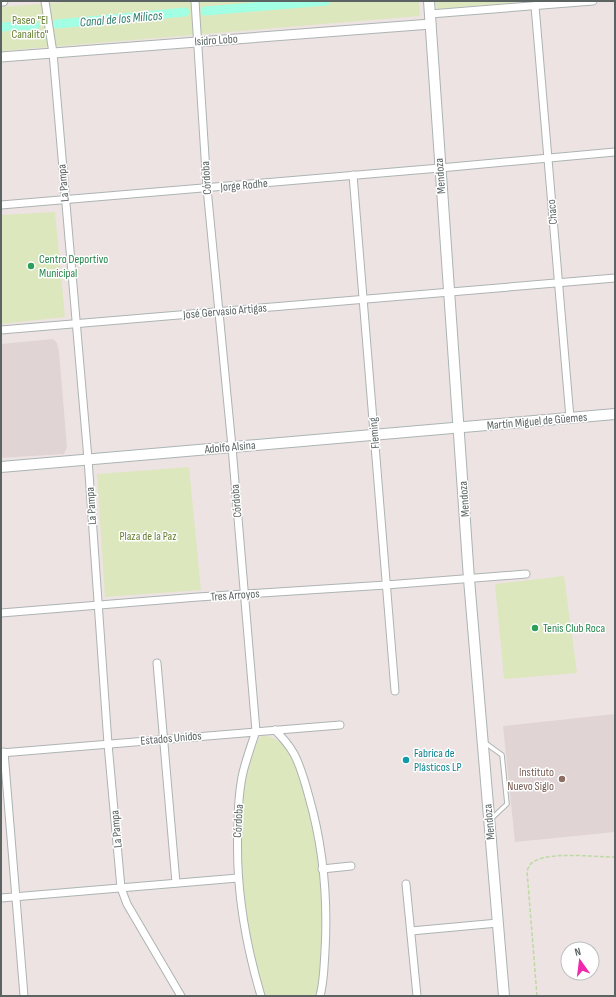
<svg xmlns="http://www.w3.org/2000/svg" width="616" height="997" font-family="'Sofia Sans Condensed',sans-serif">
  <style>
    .education { fill: #e1d4d4 }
    .green { fill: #dce7be }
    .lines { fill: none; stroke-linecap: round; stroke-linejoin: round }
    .canal { stroke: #a2ffe3; stroke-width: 9 }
    .service-casing { stroke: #acb4b3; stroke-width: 5.5 }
    .minor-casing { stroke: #acb4b3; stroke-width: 9 }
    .tertiary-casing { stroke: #acb4b3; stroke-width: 11 }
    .secondary-casing { stroke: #abb4b4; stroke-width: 12 }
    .path { stroke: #bcdaa1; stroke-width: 1.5; stroke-dasharray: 4 2; stroke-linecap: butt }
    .service { stroke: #fff; stroke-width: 3.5 }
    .minor { stroke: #fff; stroke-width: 7 }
    .tertiary { stroke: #fff; stroke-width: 9 }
    .secondary { stroke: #fff; stroke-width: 10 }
    .leisure-dot { fill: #2e9e5b; stroke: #fff; stroke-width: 1.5 }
    .culture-dot { fill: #0f9aa8; stroke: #fff; stroke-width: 1.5 }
    .education-dot { fill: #8d6e63; stroke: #fff; stroke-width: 1.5 }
    .labels { text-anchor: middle; stroke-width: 3; stroke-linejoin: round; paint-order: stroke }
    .park-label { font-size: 12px; fill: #667f30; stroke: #fff }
    .street-label { font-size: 12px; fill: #5b6463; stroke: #fff }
    .leisure-label { font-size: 12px; fill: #27864d; stroke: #fff; text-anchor: start }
    .culture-label { font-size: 12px; fill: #0d838f; stroke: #fff; text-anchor: start }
    .education-label { font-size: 12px; fill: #785e54; stroke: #fff; text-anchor: end }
    .water-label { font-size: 13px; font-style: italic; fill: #2d7e6c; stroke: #fff }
  </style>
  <rect width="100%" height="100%" fill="#eee3e3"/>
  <g class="education">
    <polygon points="53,339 57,343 59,351 67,447 64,454 1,458 1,344"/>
    <polygon points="615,714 615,832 515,842 503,726"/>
  </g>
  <g class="green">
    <polygon points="78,1 419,1 420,16 1,51 1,7"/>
    <polygon points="436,1 536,1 437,9"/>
    <polygon points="55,212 65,317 1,324 1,215"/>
    <polygon points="189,467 201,590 105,597 97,474"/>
    <polygon points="564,576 577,673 504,679 495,584"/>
    <polygon points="262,735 271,737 282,743 292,754 303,782 313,819 323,894 322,973 318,990 314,996 263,996 255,971 238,878 243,780 251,750"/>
  </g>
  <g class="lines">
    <g class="canal">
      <polyline points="205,11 326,1"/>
      <polyline points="57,24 185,12"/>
      <polyline points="1,27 35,25"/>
    </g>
    <g class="service-casing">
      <polyline id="service" points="484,742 502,755 507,804 491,819"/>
    </g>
    <g class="minor-casing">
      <g id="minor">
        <polyline points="45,1 53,53 88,459 108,744 121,888 127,904 181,996"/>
        <path d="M195 1 207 188 232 447 256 731C251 746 245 762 242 777 239 793 238 810 238 826 235 885 244 939 261 996"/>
        <polyline points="535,6 570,418"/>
        <polyline points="430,14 593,1"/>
        <polyline points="353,175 395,691"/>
        <polyline points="1,205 440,168 615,152"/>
        <polyline points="1,330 615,278"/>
        <polyline points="1,613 198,597 386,585 526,574"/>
        <polyline points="157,663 176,883"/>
        <path d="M275 730C282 737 289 745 294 754 301 767 305 782 309 797 323 846 328 899 325 951 324 966 324 981 320 996"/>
        <polyline points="4,752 24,996"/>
        <polyline points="1,753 340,725"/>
        <polyline points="322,869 351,866"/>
        <polyline points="406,884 417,996"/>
        <polyline points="1,898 238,878"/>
        <polyline points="411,931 498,923"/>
      </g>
    </g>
    <g class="tertiary-casing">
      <g id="tertiary">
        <polyline points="1,1 3,1"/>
        <polyline points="1,57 431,24"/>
      </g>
    </g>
    <g class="secondary-casing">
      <g id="secondary">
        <polyline points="429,1 469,579 504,996"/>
        <polyline points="1,467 615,414"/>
      </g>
    </g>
    <path class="path" d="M537 996 527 871C529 866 531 862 537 860 554 852 595 857 615 857"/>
    <use href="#service" class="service"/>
    <use href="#minor" class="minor"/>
    <use href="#tertiary" class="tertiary"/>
    <use href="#secondary" class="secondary"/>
  </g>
  <g class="leisure-dot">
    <circle cx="31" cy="266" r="4"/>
    <circle cx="535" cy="628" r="4"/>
  </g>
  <circle class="culture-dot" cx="406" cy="760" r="4"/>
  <circle class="education-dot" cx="562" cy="779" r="4"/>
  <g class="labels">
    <g class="park-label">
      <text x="30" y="24">Paseo "El<tspan x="30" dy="14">Canalito"</tspan></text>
      <text x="148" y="540">Plaza de la Paz</text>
    </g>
    <g class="street-label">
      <text transform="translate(216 40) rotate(-4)" y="4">Isidro Lobo</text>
      <text transform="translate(440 176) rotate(-94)" y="4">Mendoza</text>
      <text transform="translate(206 178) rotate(-94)" y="4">Córdoba</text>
      <text transform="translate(63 183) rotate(-95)" y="4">La Pampa</text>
      <text transform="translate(244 185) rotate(-5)" y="4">Jorge Rodhe</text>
      <text transform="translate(552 212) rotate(-95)" y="4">Chaco</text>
      <text transform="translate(225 311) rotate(-5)" y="4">José Gervasio Artigas</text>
      <text transform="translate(537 421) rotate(-5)" y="4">Martín Miguel de Güemes</text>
      <text transform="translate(374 433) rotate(-95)" y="4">Fleming</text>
      <text transform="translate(230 447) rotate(-5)" y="4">Adolfo Alsina</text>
      <text transform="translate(464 499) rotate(-94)" y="4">Mendoza</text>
      <text transform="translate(236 501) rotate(-95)" y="4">Córdoba</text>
      <text transform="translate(91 506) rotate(-94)" y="4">La Pampa</text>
      <text transform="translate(235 595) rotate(-4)" y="4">Tres Arroyos</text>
      <text transform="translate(171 738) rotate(-5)" y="4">Estados Unidos</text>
      <text transform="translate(238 821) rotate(-87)" y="4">Córdoba</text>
      <text transform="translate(489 822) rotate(-95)" y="4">Mendoza</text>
      <text transform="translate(116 829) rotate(-95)" y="4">La Pampa</text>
    </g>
    <g class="leisure-label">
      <text x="39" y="263">Centro Deportivo<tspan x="39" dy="14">Municipal</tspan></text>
      <text x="543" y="632">Tenis Club Roca</text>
    </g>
    <g class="culture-label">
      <text x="414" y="757">Fabrica de<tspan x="414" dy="14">Plásticos LP</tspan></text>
    </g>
    <g class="education-label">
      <text x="554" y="776">Instituto<tspan x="554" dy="14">Nuevo Siglo</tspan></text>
    </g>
    <g class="water-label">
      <text transform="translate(121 18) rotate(-5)" y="5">Canal de los Milicos</text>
    </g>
  </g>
  <rect width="616" height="997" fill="none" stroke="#5b6463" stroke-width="4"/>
  <g transform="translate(580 961) rotate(346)"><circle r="19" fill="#ffffff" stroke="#bdc1c1"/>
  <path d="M0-3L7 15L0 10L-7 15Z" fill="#f028ac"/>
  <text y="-6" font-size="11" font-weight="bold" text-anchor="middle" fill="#5b6463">N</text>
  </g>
</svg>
